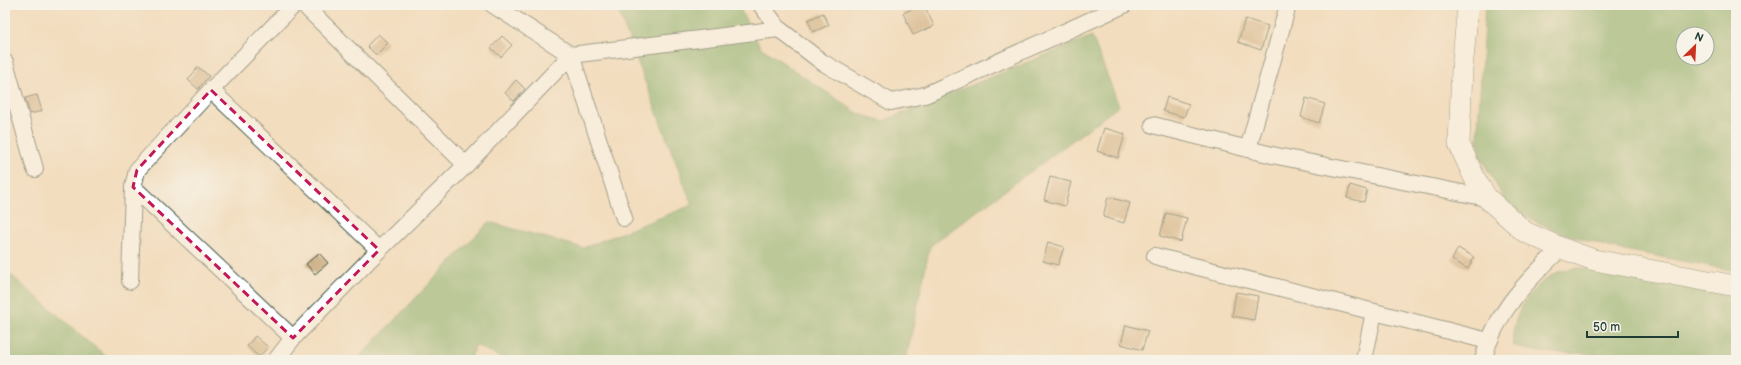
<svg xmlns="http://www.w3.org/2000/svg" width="1741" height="365" font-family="'Balsamiq Sans',sans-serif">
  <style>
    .forest { fill: #7ab06c; stroke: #4c7650; fill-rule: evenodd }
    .building { fill: #c6a577 }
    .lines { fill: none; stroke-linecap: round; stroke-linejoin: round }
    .minor-casing { stroke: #3f5549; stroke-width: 18 }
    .major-casing { stroke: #3f5549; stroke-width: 22 }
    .minor { stroke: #fff; stroke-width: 16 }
    .major { stroke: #fff; stroke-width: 21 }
    .marked { fill: none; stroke: #c2185b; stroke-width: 3; stroke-dasharray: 8 5; stroke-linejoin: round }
  </style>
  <rect width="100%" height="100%" fill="#f7f3e8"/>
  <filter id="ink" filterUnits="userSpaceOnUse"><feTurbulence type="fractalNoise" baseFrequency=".025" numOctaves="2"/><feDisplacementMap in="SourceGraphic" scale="8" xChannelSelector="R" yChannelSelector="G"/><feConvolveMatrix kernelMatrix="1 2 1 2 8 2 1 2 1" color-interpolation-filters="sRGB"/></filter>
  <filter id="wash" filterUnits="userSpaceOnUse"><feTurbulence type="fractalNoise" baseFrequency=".012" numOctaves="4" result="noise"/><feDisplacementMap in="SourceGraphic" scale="16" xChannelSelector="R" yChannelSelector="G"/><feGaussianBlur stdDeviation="0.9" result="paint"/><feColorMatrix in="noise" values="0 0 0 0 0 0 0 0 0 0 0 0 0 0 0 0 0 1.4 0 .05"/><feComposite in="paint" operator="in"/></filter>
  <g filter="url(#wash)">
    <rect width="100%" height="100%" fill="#f2ddbe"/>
    <g class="forest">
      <polygon points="616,5 738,5 760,47 859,114 883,121 1092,36 1119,106 930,246 906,360 506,360 475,345 470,360 356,360 489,222 583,248 692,205"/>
      <path d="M1485 5H1736V271L1613 248 1561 233 1528 218 1505 201 1479 154 1478 130ZM1683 34H1707V58H1683Z"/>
      <path d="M1577 268 1594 269 1736 296V360H1620C1586 347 1547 360 1513 345 1509 317 1533 283 1558 272 1564 270 1571 269 1577 268Z"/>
      <polygon points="5,270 110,360 5,360"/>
    </g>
    <g id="blocks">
      <g class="building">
        <polygon points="921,5 924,5 934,26 913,35 903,13"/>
        <polygon points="823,13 829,25 813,32 808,20"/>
        <polygon points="1245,19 1268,26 1261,50 1238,42"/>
        <polygon points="378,34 388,43 376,55 367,46"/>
        <polygon points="502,36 512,45 501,57 491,48"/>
        <polygon points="198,67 209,76 198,89 188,80"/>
        <polygon points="516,80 525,89 514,101 505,93"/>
        <polygon points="37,95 42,111 30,114 25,98"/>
        <polygon points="1167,97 1189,104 1184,117 1163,111"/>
        <polygon points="1306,98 1325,104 1319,123 1301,117"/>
        <polygon points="1104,128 1125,134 1118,158 1097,151"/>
        <polygon points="1050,177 1071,182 1065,206 1044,200"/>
        <polygon points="1350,185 1367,190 1364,202 1347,198"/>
        <polygon points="1108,197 1130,203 1124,223 1103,217"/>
        <polygon points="1166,213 1187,218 1181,242 1160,236"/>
        <polygon points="1048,242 1064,247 1058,265 1043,261"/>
        <polygon points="1458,248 1474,257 1468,269 1452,260"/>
        <polygon points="319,253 328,263 315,274 306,264"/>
        <polygon points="1236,292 1258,296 1254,320 1232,316"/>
        <polygon points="1126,325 1148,331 1142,350 1121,344"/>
        <polygon points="255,336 268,347 259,357 247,346"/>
      </g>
    </g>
  </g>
  <g filter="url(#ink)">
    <use href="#blocks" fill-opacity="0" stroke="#3f5549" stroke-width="1"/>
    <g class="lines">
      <g class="minor-casing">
        <g id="minor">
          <polyline points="304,5 466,165"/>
          <polyline points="493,5 571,55 624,218"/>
          <polyline points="761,5 779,29 822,62 891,102 925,95 1124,5"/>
          <polyline points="5,62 35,169"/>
          <polyline points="211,90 379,250"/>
          <polyline points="1153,125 1272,155 1487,198"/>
          <polyline points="1248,149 1288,5"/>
          <polyline points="133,187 293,338"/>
          <polyline points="1155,256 1488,341"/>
          <polyline points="130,281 133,187 137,170 211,90 294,5"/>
          <polyline points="276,360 293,338 379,250 466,165 571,55 779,29"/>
          <polyline points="1364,360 1374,312"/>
          <path d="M1483 360C1496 311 1526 282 1561 248"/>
        </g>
      </g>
      <g class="major-casing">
        <polyline id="major" points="1468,5 1462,70 1459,144 1475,179 1487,198 1525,232 1561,248 1594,260 1736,286"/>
      </g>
      <use href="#minor" class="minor"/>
      <use href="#major" class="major"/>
    </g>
  </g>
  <path d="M0 0H1741V365H0ZM211 90 379 250 293 338 133 187 137 170Z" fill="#f2ddbe" fill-opacity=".55" fill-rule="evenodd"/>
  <path class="marked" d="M211 90 379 250 293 338 133 187 137 170Z"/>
  <rect width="1741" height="365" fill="none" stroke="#f7f3e8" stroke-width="20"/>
  <g transform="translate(1695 46) rotate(24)"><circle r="19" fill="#f7f3e8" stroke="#a1aaa0"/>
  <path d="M0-3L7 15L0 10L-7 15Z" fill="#c8321e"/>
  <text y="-6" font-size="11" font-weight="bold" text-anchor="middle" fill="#1f3d34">N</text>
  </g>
  <path d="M1587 331v6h91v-6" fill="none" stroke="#1f3d34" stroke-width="2"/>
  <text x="1593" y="331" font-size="12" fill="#1f3d34" stroke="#f7f3e8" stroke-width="3" paint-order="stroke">50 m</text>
</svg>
